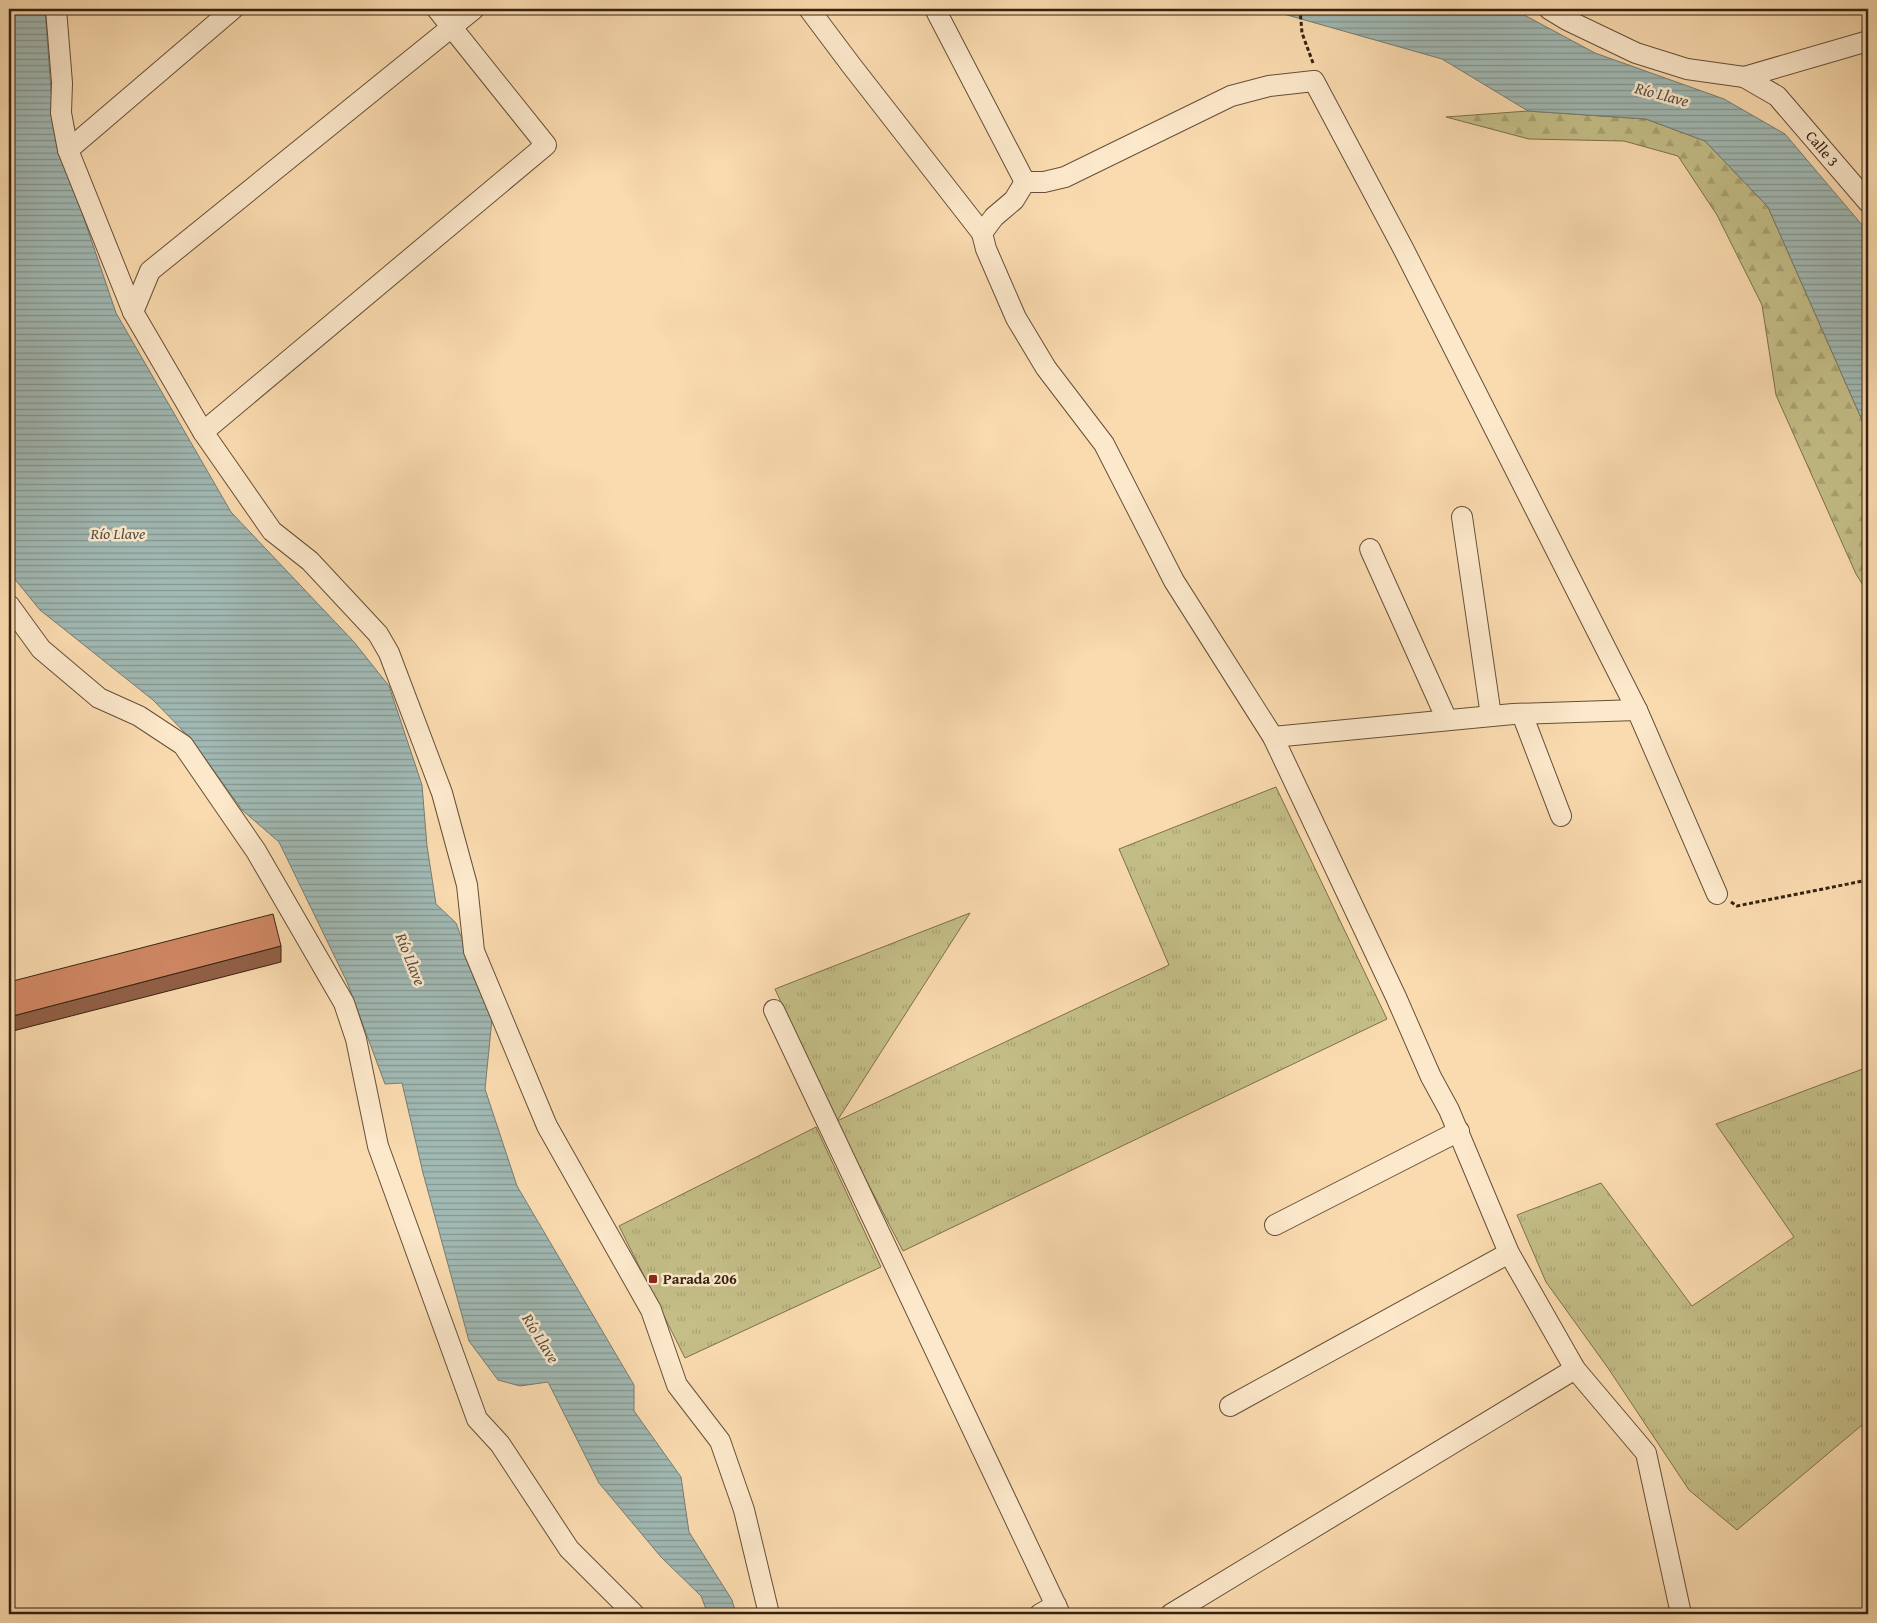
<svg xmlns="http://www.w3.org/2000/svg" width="1877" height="1623" font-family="'Gentium Book Plus',serif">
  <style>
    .grass { fill: url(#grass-tufts); stroke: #7c704c }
    .forest { fill: url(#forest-firs); stroke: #7c704c }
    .water { fill: url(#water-rules); stroke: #767d73 }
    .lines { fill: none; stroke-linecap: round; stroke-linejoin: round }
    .minor-casing { stroke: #665038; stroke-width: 22 }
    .path { stroke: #352211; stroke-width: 3; stroke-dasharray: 4 2.5; stroke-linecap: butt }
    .minor { stroke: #fce8cb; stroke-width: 20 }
    .shaded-wall { fill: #925f46; stroke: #352211 }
    .building { fill: #d18864; stroke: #352211 }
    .poi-dot { fill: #8f2418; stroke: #fce8cb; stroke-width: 2 }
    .labels { text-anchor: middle; stroke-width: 5; stroke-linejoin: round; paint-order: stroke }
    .street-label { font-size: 15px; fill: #352211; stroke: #fce8cb }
    .poi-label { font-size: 15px; font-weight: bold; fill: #352211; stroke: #fce8cb; text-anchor: start }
    .water-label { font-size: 16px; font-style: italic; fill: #554f42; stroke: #fce8cb }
  </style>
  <defs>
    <pattern id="grass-tufts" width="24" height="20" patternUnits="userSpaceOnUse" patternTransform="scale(1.25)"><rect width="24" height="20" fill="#c4be87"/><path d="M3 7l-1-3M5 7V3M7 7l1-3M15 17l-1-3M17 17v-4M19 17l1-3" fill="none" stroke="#a9a374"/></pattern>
    <pattern id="forest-firs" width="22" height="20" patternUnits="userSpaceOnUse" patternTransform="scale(1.25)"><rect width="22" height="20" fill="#c4be87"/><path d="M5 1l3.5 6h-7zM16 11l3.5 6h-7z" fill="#a9a374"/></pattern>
    <pattern id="water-rules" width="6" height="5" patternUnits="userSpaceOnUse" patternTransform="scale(1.25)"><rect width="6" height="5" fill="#a1b9b4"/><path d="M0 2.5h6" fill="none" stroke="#849691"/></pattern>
  </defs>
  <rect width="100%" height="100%" fill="#fadbaf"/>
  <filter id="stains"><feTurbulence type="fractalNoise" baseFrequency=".004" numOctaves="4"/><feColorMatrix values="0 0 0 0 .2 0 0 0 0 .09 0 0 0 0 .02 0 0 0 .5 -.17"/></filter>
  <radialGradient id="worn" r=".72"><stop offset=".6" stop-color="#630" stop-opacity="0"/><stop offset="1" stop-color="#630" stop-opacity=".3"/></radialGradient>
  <g class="grass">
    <polygon points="1276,787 1387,1019 903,1251 836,1122 775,989 970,913 837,1121 1169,965 1119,849"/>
    <polygon points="1868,1067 1868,1420 1737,1530 1689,1490 1608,1368 1546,1282 1517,1215 1601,1183 1692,1306 1794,1237 1716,1124"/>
    <polygon points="816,1127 881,1267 685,1358 619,1226"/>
  </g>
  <polygon class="forest" points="1528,111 1646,119 1705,141 1768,207 1862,420 1868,441 1868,593 1856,574 1776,395 1762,305 1717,215 1678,156 1624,141 1529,139 1446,117"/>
  <g class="water">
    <polygon points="9,9 45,9 54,130 116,313 231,512 354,642 389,686 422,785 427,846 436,904 456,923 492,1019 485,1089 517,1186 634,1385 634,1411 681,1477 689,1532 732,1600 736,1614 708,1614 701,1596 661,1557 599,1483 548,1382 520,1386 498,1380 469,1341 423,1173 402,1083 385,1084 347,982 279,842 242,810 192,740 153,700 40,610 9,572"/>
    <polygon points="1266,9 1513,9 1595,53 1724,99 1785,134 1868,232 1868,441 1862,420 1768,207 1705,141 1646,119 1528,111 1442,59"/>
  </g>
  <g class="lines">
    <g class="minor-casing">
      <g id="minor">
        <polyline points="56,9 62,83 61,113 68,150 133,312 203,432 272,531 310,561 378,634 389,653 442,793 467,885 474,951 547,1126 651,1310 677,1385 720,1441 744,1510 769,1614"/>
        <polyline points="809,9 851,65 982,233"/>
        <polyline points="935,9 1025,182"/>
        <path id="s1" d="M1549 9 1567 20 1636 53 1687 69 1744 77 1777 96 1868 202"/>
        <polyline points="1744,77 1868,41"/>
        <polyline points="68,150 233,9"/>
        <polyline points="1025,182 1014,200 994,217 982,233 986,249 1016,318 1046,368 1104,444 1174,581 1273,737 1396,997 1431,1077 1449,1110 1509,1253 1575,1369 1646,1453 1681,1614"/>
        <polyline points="1025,182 1044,182 1065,177 1231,96 1269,86 1314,81 1404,250 1637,710 1717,894"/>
        <polyline points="133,312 150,271 474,9"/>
        <polyline points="203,432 546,145 437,9"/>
        <polyline points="1462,517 1491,716"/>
        <polyline points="1370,549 1447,720"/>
        <polyline points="9,605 41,649 99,698 139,716 183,745 256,851 344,1003 356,1039 378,1146 477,1419 500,1444 569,1549 634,1614"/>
        <polyline points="1522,714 1561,816"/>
        <polyline points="1273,737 1513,714 1637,710"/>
        <polyline points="774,1010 1060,1614"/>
        <polyline points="1275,1225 1459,1131"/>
        <polyline points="1230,1406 1509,1253"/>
        <polyline points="1040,1614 1056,1605"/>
        <polyline points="1171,1614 1575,1369"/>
      </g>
    </g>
    <g class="path">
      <polyline points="1300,9 1302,33 1313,63"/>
      <polyline points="1507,9 1517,11 1532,10"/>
      <polyline points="1731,902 1737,906 1868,880"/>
    </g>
    <use href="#minor" class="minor"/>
  </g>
  <polygon class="shaded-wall" points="281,946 281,962 9,1032 9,1017"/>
  <polygon class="building" points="273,914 281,946 9,1017 9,982"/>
  <rect class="poi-dot" x="648" y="1274" width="10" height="10" rx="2.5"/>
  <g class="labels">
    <g class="street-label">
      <text dy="5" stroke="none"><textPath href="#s1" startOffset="316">Calle 3</textPath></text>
    </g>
    <g class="poi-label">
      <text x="663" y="1284">Parada 206</text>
    </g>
    <g class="water-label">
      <text transform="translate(1662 94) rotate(15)" y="6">Río Llave</text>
      <text x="118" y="539">Río Llave</text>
      <text transform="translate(411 959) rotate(68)" y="6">Río Llave</text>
      <text transform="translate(541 1338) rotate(58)" y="6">Río Llave</text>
    </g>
  </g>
  <rect width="1877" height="1623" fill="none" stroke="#fadbaf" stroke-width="30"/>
  <rect x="10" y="10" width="1857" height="1603" fill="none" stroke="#352211" stroke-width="2.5"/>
  <rect x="15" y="15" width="1847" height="1593" fill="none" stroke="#352211"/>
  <rect width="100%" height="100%" filter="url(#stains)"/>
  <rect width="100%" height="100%" fill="url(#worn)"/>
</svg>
